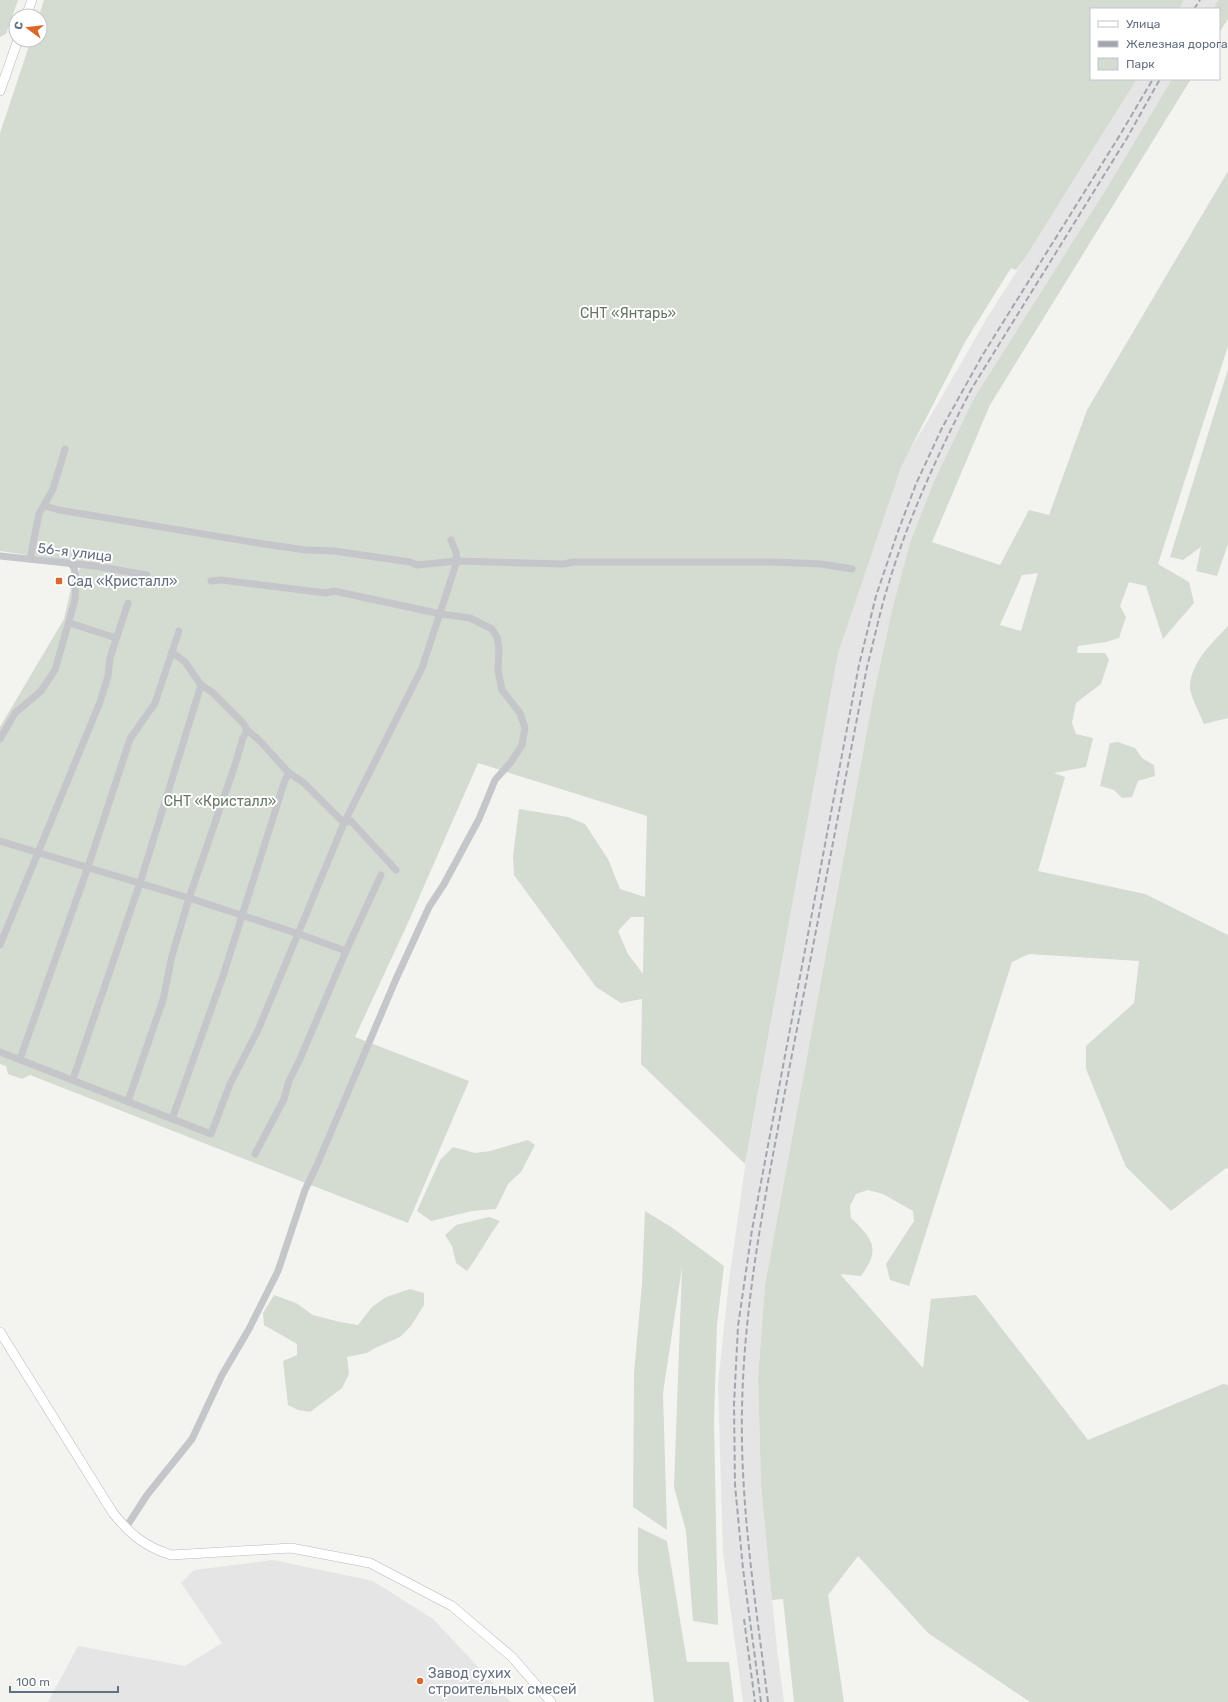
<svg xmlns="http://www.w3.org/2000/svg" width="1228" height="1702" font-family="Rubik,sans-serif">
  <style>
    .built { fill: #e4e5e4 }
    .green { fill: #d4dbd1; fill-rule: evenodd }
    .lines { fill: none; stroke-linecap: round; stroke-linejoin: round }
    .secondary-casing { stroke: #b6b9be; stroke-width: 10 }
    .minor { stroke: #c4c6ca; stroke-width: 7 }
    .secondary { stroke: #fff; stroke-width: 9 }
    .rail { stroke: #a2a6ac; stroke-width: 2; stroke-dasharray: 6 3; stroke-linecap: butt }
    .poi-dot { fill: #da682a; stroke: #fff; stroke-width: 1.5 }
    .labels { text-anchor: middle; stroke-width: 4; stroke-linejoin: round; paint-order: stroke }
    .park-label { font-size: 14px; fill: #647763; stroke: #fff }
    .street-label { font-size: 14px; fill: #647080; stroke: #fff }
    .poi-label { font-size: 14px; fill: #647080; stroke: #fff; text-anchor: start }
  </style>
  <rect width="100%" height="100%" fill="#f3f4f0"/>
  <g class="built">
    <polygon points="1184,0 1218,0 1213,9 1179,9"/>
    <polygon points="1137,79 1172,79 1108,186 974,398 934,481 910,544 892,610 873,698 765,1285 758,1378 761,1485 777,1649 784,1702 743,1702 723,1553 718,1384 729,1281 746,1160 838,652 900,466 930,417 987,318 1088,158"/>
    <polygon points="273,1560 373,1581 433,1619 511,1702 48,1702 78,1646 185,1666 222,1643 181,1583 194,1570"/>
  </g>
  <g class="green">
    <polygon points="0,0 18,0 6,34 0,37"/>
    <path d="M44 0H1184L1179 9H1091V79H1137L1025 258 1016 270 1011 268 965 342 901 467 838 653 745 1164 641 1064 642 999 621 1003 596 987 514 875 513 856 519 809 568 817 585 824 608 859 620 889 645 897 647 816 478 763 407 925 355 1037 469 1081 408 1223 30 1075 22 1079 8 1074 6 1066 0 1064V727L64 619 73 580 83 563 0 551V133L31 40H40V16H39ZM631 917H644L643 974 628 954 618 931Z"/>
    <polygon points="1218,0 1228,0 1228,19 1219,33 1219,9 1213,9"/>
    <path d="M1172 79H1191L990 405 932 542 1000 565 1029 510 1049 515 1087 410 1228 171V346L1158 564 1189 582 1194 603 1163 639 1146 586 1129 582 1120 606 1126 617 1119 638 1106 642 1078 646 1077 653H1105L1109 660 1101 684 1076 703 1072 723 1076 734 1093 738 1086 767 1054 773 1065 777 1038 871 1145 894 1228 935V1169L1226 1168 1171 1211 1126 1167 1086 1069V1046L1134 1003 1139 961 1029 954 1012 962 909 1286 890 1280 886 1264 914 1221 913 1211 883 1194 868 1190 856 1194 850 1206 851 1218C873 1239 881 1249 861 1276L840 1274 923 1368 931 1299 976 1295 1088 1440 1223 1384 1228 1385V1702H1030L928 1633 858 1556 828 1595 844 1702H794L783 1599 772 1600 761 1485 758 1378 765 1285 873 698 892 610 910 543 934 481 974 398 1108 186ZM1038 573 1021 631 1000 625 1022 575Z"/>
    <polygon points="1228,369 1228,544 1217,576 1196,571 1201,547 1183,560 1170,557"/>
    <path d="M1228 626V718L1204 724C1201 717 1189 693 1190 686 1191 662 1213 642 1228 626Z"/>
    <polygon points="1118,742 1135,748 1142,758 1154,765 1155,776 1138,781 1132,797 1122,798 1114,790 1100,786 1110,743"/>
    <polygon points="528,1140 535,1145 521,1172 508,1184 496,1209 472,1211 431,1221 417,1211 440,1160 453,1147 475,1153 490,1151"/>
    <polygon points="645,1211 671,1227 724,1266 717,1324 714,1421 718,1625 693,1621 686,1531 674,1487 682,1267 663,1393 667,1530 633,1507 634,1373 642,1284"/>
    <path d="M489 1217 500 1221C488 1237 479 1255 467 1271L456 1263 452 1246 445 1235 456 1225Z"/>
    <polygon points="410,1289 424,1293 424,1305 411,1326 400,1337 375,1348 367,1353 347,1357 349,1374 342,1388 310,1412 298,1410 288,1405 283,1361 297,1355 297,1344 264,1325 263,1313 274,1295 296,1303 313,1315 340,1322 358,1325 372,1307 386,1297"/>
    <polygon points="638,1527 667,1541 687,1662 729,1662 734,1702 654,1702 638,1571"/>
  </g>
  <g class="lines">
    <g class="secondary-casing">
      <g id="secondary">
        <polyline points="26,16 32,0"/>
        <polyline points="0,91 18,40"/>
        <path d="M0 1332 113 1513C131 1535 144 1546 171 1555L291 1548 370 1563 452 1606 512 1657 551 1702"/>
      </g>
    </g>
    <g class="minor">
      <polyline points="45,506 59,510 264,544 306,550 334,551 410,562 417,565 457,561 563,564 574,562 774,562 821,564 852,569"/>
      <polyline points="0,556 95,566 147,575"/>
      <polyline points="30,559 39,514 53,489 65,449"/>
      <polyline points="70,623 116,638"/>
      <polyline points="172,652 185,662 201,685 213,693 243,723 247,730 260,741 289,773 304,783 344,823 351,821 396,870"/>
      <polyline points="0,739 15,713 41,691 55,670 75,600 76,578 74,568 71,564"/>
      <polyline points="0,841 189,898 299,934 346,951"/>
      <polyline points="0,945 100,702 108,676 110,658 128,603"/>
      <polyline points="0,1052 211,1134 230,1084 258,1030 344,823 422,668 457,561 456,552 451,540"/>
      <polyline points="20,1059 88,867 130,739 155,703 179,631"/>
      <polyline points="73,1079 140,883 201,685"/>
      <polyline points="128,1101 163,1000 172,956 189,898 235,765 243,738 247,730"/>
      <polyline points="172,1119 223,976 285,780 289,773"/>
      <polyline points="255,1154 284,1099 289,1081 300,1059 346,951 381,875"/>
      <polyline points="125,1529 147,1495 192,1439 222,1375 249,1329 278,1271 305,1190 317,1165 396,979 429,907 444,884 479,819 495,780 511,762 522,745 525,728 520,713 502,690 498,671 499,648 497,637 492,629 470,618 441,614 334,591 326,593 221,580 211,581"/>
    </g>
    <use href="#secondary" class="secondary"/>
    <g class="rail">
      <polyline points="1194,9 1200,0"/>
      <polyline points="744,1619 755,1702"/>
      <polyline points="761,1702 743,1569 735,1485 734,1405 738,1326 752,1230 859,665 876,596 897,534 916,484 942,428 982,356 1120,135 1153,79"/>
      <path d="M768 1702C756 1605 740 1507 742 1409 744 1295 768 1182 789 1070 815 936 841 801 867 667 873 644 878 621 884 599 905 525 937 455 972 388L1127 138 1160 79"/>
    </g>
  </g>
  <g class="poi-dot">
    <rect x="55" y="577" width="8" height="8" rx="2"/>
    <circle cx="420" cy="1681" r="4"/>
  </g>
  <g class="labels">
    <g class="park-label">
      <text x="628" y="318">СНТ «Янтарь»</text>
      <text x="220" y="806">СНТ «Кристалл»</text>
    </g>
    <g class="street-label">
      <text transform="translate(75 552) rotate(7)" y="5">56-я улица</text>
    </g>
    <g class="poi-label">
      <text x="67" y="586">Сад «Кристалл»</text>
      <text x="428" y="1678">Завод сухих<tspan x="428" dy="16">строительных смесей</tspan></text>
    </g>
  </g>
  <rect x="1090" y="8" width="130" height="72" fill="#ffffff" stroke="#c1c6cc"/>
  <rect x="1098" y="21" width="20" height="6" fill="#ffffff" stroke="#c1c6cc"/>
  <text x="1126" y="28" font-size="12" fill="#647080">Улица</text>
  <rect x="1098" y="41" width="20" height="6" fill="#a2a6ac" stroke="#c1c6cc"/>
  <text x="1126" y="48" font-size="12" fill="#647080">Железная дорога</text>
  <rect x="1098" y="58" width="20" height="12" fill="#d4dbd1" stroke="#c1c6cc"/>
  <text x="1126" y="68" font-size="12" fill="#647080">Парк</text>
  <g transform="translate(28 28) rotate(285)"><circle r="19" fill="#ffffff" stroke="#c1c6cc"/>
  <path d="M0-3L7 15L0 10L-7 15Z" fill="#da682a"/>
  <text y="-6" font-size="11" font-weight="bold" text-anchor="middle" fill="#647080">С</text>
  </g>
  <path d="M10 1686v6h108v-6" fill="none" stroke="#647080" stroke-width="2"/>
  <text x="16" y="1686" font-size="12" fill="#647080" stroke="#ffffff" stroke-width="3" paint-order="stroke">100 m</text>
</svg>
